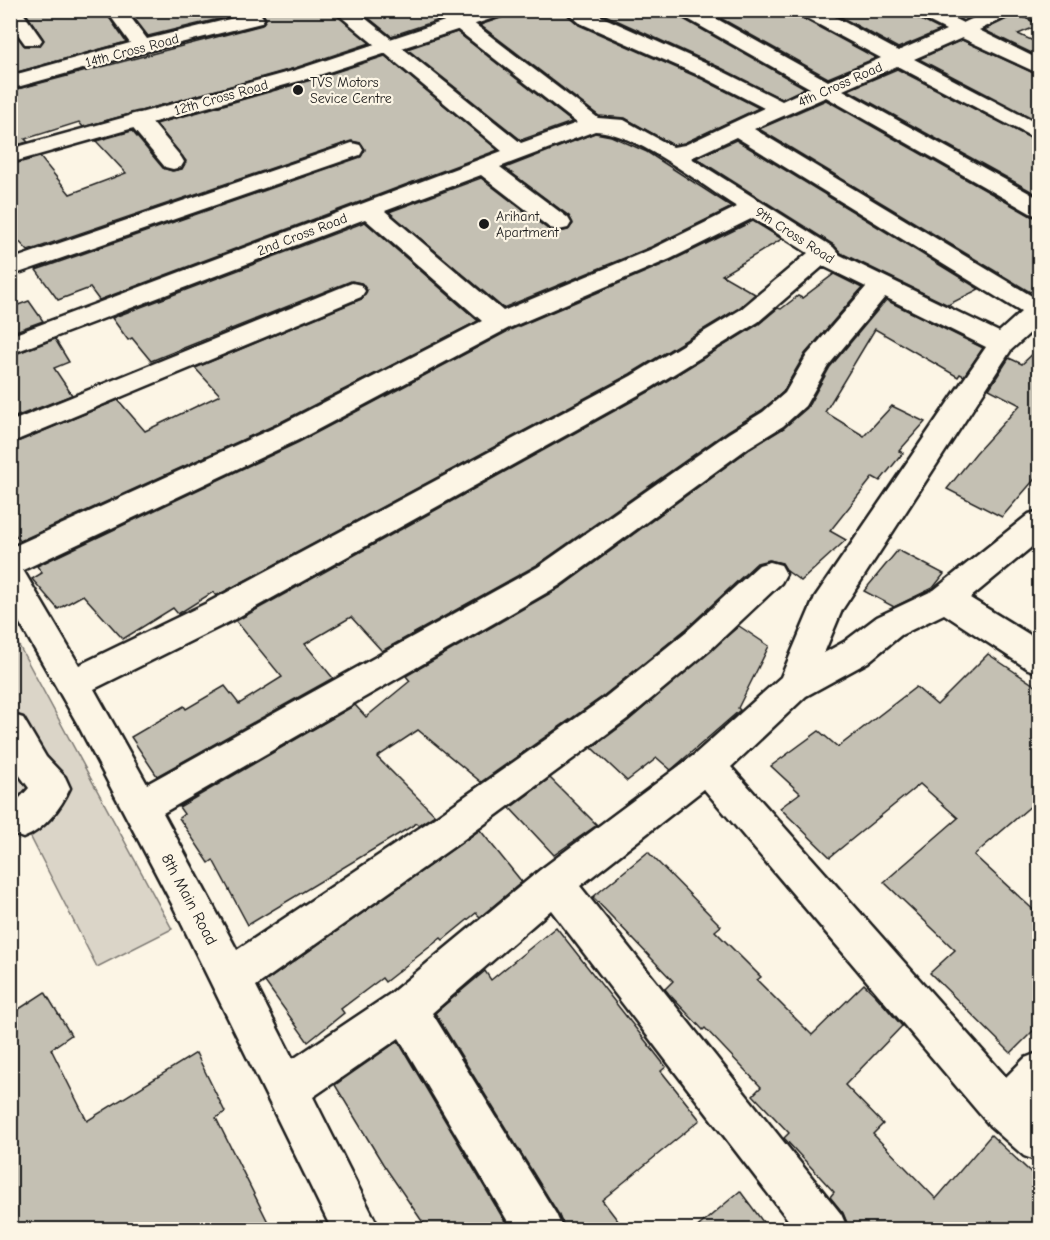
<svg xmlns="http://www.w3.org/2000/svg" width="1050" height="1240" font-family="'Comic Neue',sans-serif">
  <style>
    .green { fill: #dbd5c8; stroke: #7c7872; stroke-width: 1.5 }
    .building { fill: #c4c0b3; stroke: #1c1c1c; stroke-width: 1.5 }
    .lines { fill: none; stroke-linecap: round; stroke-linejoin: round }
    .minor-casing { stroke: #1c1c1c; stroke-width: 5 }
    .major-casing { stroke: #1c1c1c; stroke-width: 5 }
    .minor { fill: #fcf5e5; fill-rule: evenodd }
    .major { fill: #fcf5e5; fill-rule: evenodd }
    .poi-dot { fill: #1c1c1c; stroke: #fcf5e5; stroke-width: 2 }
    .labels { text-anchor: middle; stroke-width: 4.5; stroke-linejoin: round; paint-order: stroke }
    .far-street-label { font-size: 14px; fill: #1c1c1c; stroke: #fcf5e5 }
    .far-poi-label { font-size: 14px; fill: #1c1c1c; stroke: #fcf5e5; text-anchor: start }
    .street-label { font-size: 16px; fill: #1c1c1c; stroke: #fcf5e5 }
  </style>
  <rect width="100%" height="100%" fill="#fcf5e5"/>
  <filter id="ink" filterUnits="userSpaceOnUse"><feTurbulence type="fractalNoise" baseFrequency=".0167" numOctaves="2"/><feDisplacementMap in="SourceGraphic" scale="12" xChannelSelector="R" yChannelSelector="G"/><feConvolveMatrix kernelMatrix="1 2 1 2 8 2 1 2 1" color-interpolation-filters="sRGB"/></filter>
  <g filter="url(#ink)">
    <polygon class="green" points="10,629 172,929 97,967 23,822 11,814"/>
    <g class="building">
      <polygon points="30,10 104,10 126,42 10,74 10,28 25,46 39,46 44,40 25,12"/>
      <polygon points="128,10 237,10 239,14 148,36"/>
      <polygon points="261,10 331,10 370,43 295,68 83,127 79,122 25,139 28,142 10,147 10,91 262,25 266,19"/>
      <polygon points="359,10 469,10 391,36"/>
      <polygon points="510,10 562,10 579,25 702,79 759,108 684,143 673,145 625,118 599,116 480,25 507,16"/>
      <polygon points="594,10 675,10 678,16 805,88 782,99 719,67"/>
      <polygon points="706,10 795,10 798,16 876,58 828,78"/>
      <polygon points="828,10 910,10 913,16 941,30 898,48"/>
      <polygon points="943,10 985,10 963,21"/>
      <polygon points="1017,14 1040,25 1018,34 1040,44 1040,57 984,30"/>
      <polygon points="457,32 572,122 521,140 407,49"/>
      <polygon points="962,40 1040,76 1040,122 919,59"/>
      <polygon points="385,56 498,150 99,300 90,288 58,300 36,270 361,157 365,149 361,143 351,141 28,251 10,232 10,165 40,157 70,194 126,173 96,141 132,131 163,168 172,171 182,169 186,161 156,124 311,80"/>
      <polygon points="897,69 1040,143 1040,196 848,90"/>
      <polygon points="826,100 1031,216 1040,218 1040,287 1030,292 759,129"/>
      <polygon points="595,133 611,136 647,152 732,207 651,247 503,308 389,212 481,178 549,230 559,232 568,230 573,224 569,216 505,168"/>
      <polygon points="736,140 979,289 948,305 841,253 834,245 696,158"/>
      <polygon points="753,221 782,239 722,275 755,294 739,308 630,374 216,596 213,592 178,614 173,608 123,639 83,595 58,609 32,579 42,573 37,566 299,442 510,330 671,261"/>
      <polygon points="365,222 478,321 277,424 20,541 10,528 10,445 118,400 145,431 220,395 195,368 362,299 367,290 361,283 351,281 151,361 132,338 128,340 112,318"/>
      <polygon points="834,274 862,288 805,354 783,392 762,410 728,431 537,565 382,651 351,617 305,644 333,678 157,776 131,737 184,706 186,709 225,686 239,704 282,677 236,621 652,390 759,324 778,308 781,309 798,296 802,298"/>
      <polygon points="886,300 983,348 964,376 960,374 958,377 875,329 825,412 864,436 892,406 925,422 899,451 903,453 880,481 873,477 830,531 846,540 801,581 787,571 782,563 769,560 757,563 686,629 602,697 481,782 418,730 377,757 435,815 419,825 417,823 248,925 213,860 209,863 179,818 184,814 179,807 355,705 366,717 410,681 406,676 561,587 750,449 784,428 807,408 830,367"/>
      <polygon points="29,301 43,321 10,333 10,308"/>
      <polygon points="55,339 69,362 54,368 72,395 10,419 10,356"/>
      <polygon points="1040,347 1040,473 1002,517 947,489 976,453 1020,405 989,389 1009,358 1022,364"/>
      <polygon points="898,550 944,574 933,588 894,607 864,591"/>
      <polygon points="739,626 769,646 738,708 740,710 671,770 657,758 627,781 592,748 628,721"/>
      <polygon points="988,654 1040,689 1040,798 974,855 1040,916 1040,1024 1011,1053 930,973 955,950 884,882 958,818 920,784 830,857 780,808 800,793 771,766 819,731 838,747 916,687 937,705"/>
      <polygon points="550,778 597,825 554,855 510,808"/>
      <polygon points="480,830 522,882 480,917 476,913 443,940 441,938 385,982 382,978 341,1009 344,1013 308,1042 265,982"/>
      <polygon points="648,852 721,926 715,931 761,977 757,980 812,1035 864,984 876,996 902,1026 845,1085 883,1124 873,1134 936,1199 991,1135 1040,1181 1040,1230 850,1230 843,1213 830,1197 834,1192 784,1138 789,1133 753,1095 761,1087 705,1028 703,1030 669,994 665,989 673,981 593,897"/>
      <polygon points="556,927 666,1067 661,1071 700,1120 602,1200 625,1230 565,1230 558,1213 435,1013 485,971 491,980"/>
      <polygon points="45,992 71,1035 51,1049 87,1121 196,1053 225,1112 216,1118 272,1230 10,1230 10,1015"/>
      <polygon points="398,1041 510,1230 428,1230 383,1164 335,1085"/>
      <polygon points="740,1191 769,1230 694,1230"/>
    </g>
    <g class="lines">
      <g class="minor-casing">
        <g id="minor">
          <polygon points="10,10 21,10 42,40 39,44 25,44 10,23"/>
          <polygon points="106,10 125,10 147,39 242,16 239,10 258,10 264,19 261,23 148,51 10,89 10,76 130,43"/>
          <path d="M333 10H355L521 143 577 123 454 27 451 23 454 19H468L598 118 624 120 673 147 685 145 764 108 703 77 580 23 564 10H587L718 69 782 101 810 88 679 14 677 10H701L828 81 881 58 799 14 797 10H822L898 51 946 30 914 14 912 10H937L963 23 991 10H1040V23L1017 12 979 30 1040 60V74L962 38 914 59 1040 125V141L897 66 843 90 1040 199V216L1032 214 826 97 754 129 1040 301V324L1011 350 842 610 824 653 844 642 877 617 934 590 1029 514 1040 511V540L970 598 1040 641V673L1028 669 944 614 901 635 868 662 806 696 731 767 1006 1077 1025 1058 1040 1052V1106L1037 1108 1040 1110V1162L1024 1156 990 1126 704 789 580 886 841 1214 848 1230H796L551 910 432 1013 556 1214 563 1230H513L399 1038 313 1097 380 1230H332L172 904 77 723 10 606V548L278 426 482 321 365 219 10 354V336L502 151ZM595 131C635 132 702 185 737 207L652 249 503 311 385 211 481 175 550 228 559 230 568 228 571 223 568 218 500 167ZM736 137 1021 312 999 332 840 255 833 247 691 158ZM753 218 808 253 740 310 631 376 207 603 79 665 23 570 298 440 509 328 670 259ZM823 266 866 287 807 355 785 393 763 412 729 433 538 567 147 784 94 689 231 621 651 388 758 322ZM885 297 986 347 815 597 781 677 694 755 540 870 390 994 293 1059 256 986 456 845 627 719 711 649 781 583 786 574 781 565 770 562 759 565 687 631 603 699 430 821 237 950 163 813 560 585 749 447 783 426 805 406 828 366Z"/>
          <polygon points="138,113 146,115 181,157 184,162 181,167 173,169 165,167 130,125 127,120 130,115"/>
          <polygon points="352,143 360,145 363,150 360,155 10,276 10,260"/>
          <polygon points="352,283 361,285 365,291 361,297 10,443 10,422"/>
          <path d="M10 714 23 718 46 757 65 777 70 788C61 808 44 830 23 838L10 833V798L18 800 29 788 10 762Z"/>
        </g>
      </g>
      <g class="major-casing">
        <polygon id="major" points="478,10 508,10 506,14 310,78 10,163 10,149 296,70"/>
      </g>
      <use href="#minor" class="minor"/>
      <use href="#major" class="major"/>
    </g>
  </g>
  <g class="poi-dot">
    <circle cx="298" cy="90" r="6"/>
    <circle cx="484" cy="224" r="6"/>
  </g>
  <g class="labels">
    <g class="far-street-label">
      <text transform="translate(132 50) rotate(-15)" y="5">14th Cross Road</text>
      <text transform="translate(840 84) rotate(-24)" y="5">4th Cross Road</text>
      <text transform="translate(221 97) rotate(-16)" y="5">12th Cross Road</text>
      <text transform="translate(302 234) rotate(-21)" y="5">2nd Cross Road</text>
      <text transform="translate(795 235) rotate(33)" y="5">9th Cross Road</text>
    </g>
    <g class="far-poi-label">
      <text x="310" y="87">TVS Motors<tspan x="310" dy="16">Sevice Centre</tspan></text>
      <text x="496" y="221">Arihant<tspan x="496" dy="16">Apartment</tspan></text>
    </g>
    <g class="street-label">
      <text transform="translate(190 899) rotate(62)" y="6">8th Main Road</text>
    </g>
  </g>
  <rect width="1050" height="1240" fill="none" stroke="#fcf5e5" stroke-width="36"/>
  <rect x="18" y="18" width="1014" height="1204" fill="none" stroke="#1c1c1c" stroke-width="2" filter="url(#ink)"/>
</svg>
